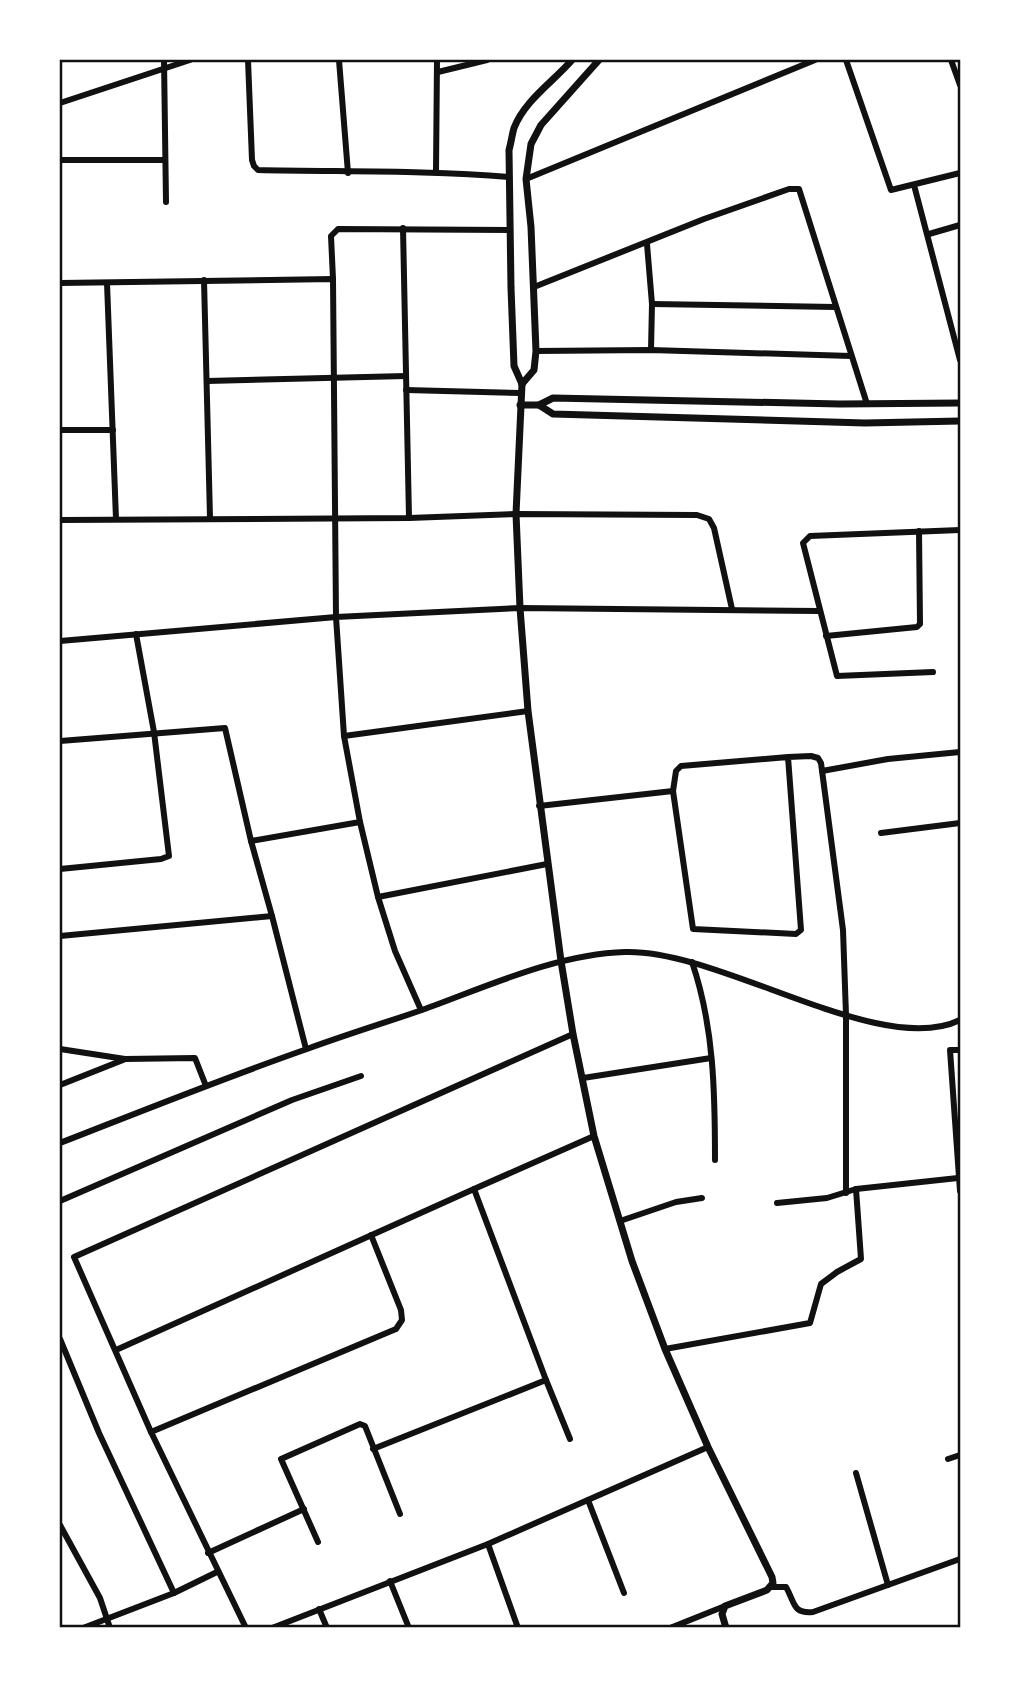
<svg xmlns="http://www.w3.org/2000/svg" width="1020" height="1687" font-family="'Noto Serif',serif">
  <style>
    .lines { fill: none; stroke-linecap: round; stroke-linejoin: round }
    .minor { stroke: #111; stroke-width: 6 }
    .tertiary { stroke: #111; stroke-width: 7 }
    .neatline { fill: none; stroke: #111; stroke-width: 2.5 }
  </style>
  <rect width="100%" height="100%" fill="#fff"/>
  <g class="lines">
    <g class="minor">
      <polyline points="164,60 166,202"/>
      <path d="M248 60 252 160 254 166 258 170C342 172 426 170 509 177"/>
      <polyline points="339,60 348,173"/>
      <polyline points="846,60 891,190 960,173"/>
      <polyline points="951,60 960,85"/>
      <polyline points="438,72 487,60"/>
      <polyline points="60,103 190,60"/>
      <polyline points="60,160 165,160"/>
      <polyline points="436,171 437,60"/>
      <polyline points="526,179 815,60"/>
      <polyline points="914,185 960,360"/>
      <polyline points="403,228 409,518"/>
      <polyline points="929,234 960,225"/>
      <polyline points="647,244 652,304 651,350"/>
      <polyline points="333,279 331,236 338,229 510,230"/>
      <polyline points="204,280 210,518"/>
      <polyline points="60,283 333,279 336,617 60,641"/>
      <polyline points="107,283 116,519"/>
      <polyline points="534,287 704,219 789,189 799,189 867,404"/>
      <polyline points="652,304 835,307"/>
      <polyline points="536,351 651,350 851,356"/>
      <polyline points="207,381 406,376"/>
      <polyline points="406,390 521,393"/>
      <polyline points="60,430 113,430"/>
      <polyline points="60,520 409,518 516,514 697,515 709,519 714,528 732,609"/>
      <polyline points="826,636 917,627 920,624 919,531"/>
      <polyline points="933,672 837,676 803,543 810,536 960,530"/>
      <polyline points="344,736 528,711"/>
      <polyline points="60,741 225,728 251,841 272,916"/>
      <polyline points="788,757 801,930 796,934 693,929 673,791 676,771 681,766 788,757 811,756 818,758 821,763 843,930 846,1015 846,1193"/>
      <polyline points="822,771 888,759 960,752"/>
      <polyline points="539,806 673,791"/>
      <polyline points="360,822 378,897 395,951 421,1010"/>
      <polyline points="881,833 960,823"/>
      <polyline points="251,841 360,822 344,736 336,617 520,608 819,611"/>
      <polyline points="60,869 161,859 169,856 154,732 136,634"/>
      <polyline points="378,897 547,864"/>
      <polyline points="60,936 272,916 306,1049"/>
      <path d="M692 962C714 1026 715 1093 715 1160"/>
      <polyline points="60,1049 125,1059 195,1058 206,1086"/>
      <polyline points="960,1050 950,1050 960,1191"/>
      <polyline points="583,1078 711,1058"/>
      <polyline points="60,1085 123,1060"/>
      <path d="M60 1143C142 1111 224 1078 307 1049 345 1035 384 1023 422 1010 486 987 556 954 625 952 721 949 880 1059 960 1020"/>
      <polyline points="60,1201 292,1100 361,1076"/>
      <polyline points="777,1203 827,1198 856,1189 958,1178"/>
      <polyline points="620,1221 676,1202 702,1198"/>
      <polyline points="60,1339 99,1433 174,1593"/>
      <polyline points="665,1349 810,1323 821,1284 837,1272 861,1259 856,1189"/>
      <polyline points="116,1350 474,1189"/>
      <polyline points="546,1380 570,1439"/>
      <polyline points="151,1432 396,1329 402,1320 401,1310 371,1235"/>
      <polyline points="373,1449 546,1380 474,1189 594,1136"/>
      <polyline points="948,1459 960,1455"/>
      <polyline points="856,1473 888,1585"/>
      <polyline points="588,1500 624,1593"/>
      <polyline points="60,1525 100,1598 110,1628"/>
      <polyline points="318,1542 281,1459 360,1424 365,1426 400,1514"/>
      <polyline points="488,1544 518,1628"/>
      <polyline points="208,1553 304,1509"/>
      <polyline points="390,1581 409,1628"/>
      <path d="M770 1587H786C795 1602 792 1614 813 1612L960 1559"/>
      <polyline points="319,1609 327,1628"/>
      <polyline points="83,1628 174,1593 217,1572"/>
      <polyline points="246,1628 151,1432 74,1257 573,1034"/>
      <polyline points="272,1628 488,1544 708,1447"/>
      <polyline points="670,1628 725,1606"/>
    </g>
    <g class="tertiary">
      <polyline points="522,384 516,514 520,608 528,711 561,961 573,1034 594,1136 632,1261 665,1349 708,1447 772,1577 773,1583 767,1590 725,1606 722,1614 726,1628"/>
      <polyline points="522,384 534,370 536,351 531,227 526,179 531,144 541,125 599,60"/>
      <path d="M522 384 514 366 511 288 509 150C511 143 512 135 514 128 525 100 553 82 572 60"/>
      <polyline points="520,405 539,405 553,414 865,423 960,421"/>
      <polyline points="539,405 553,398 840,404 960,403"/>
    </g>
  </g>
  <rect width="1020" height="1687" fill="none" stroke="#ffffff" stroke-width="122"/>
  <rect x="61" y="61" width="898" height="1565" class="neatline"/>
</svg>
